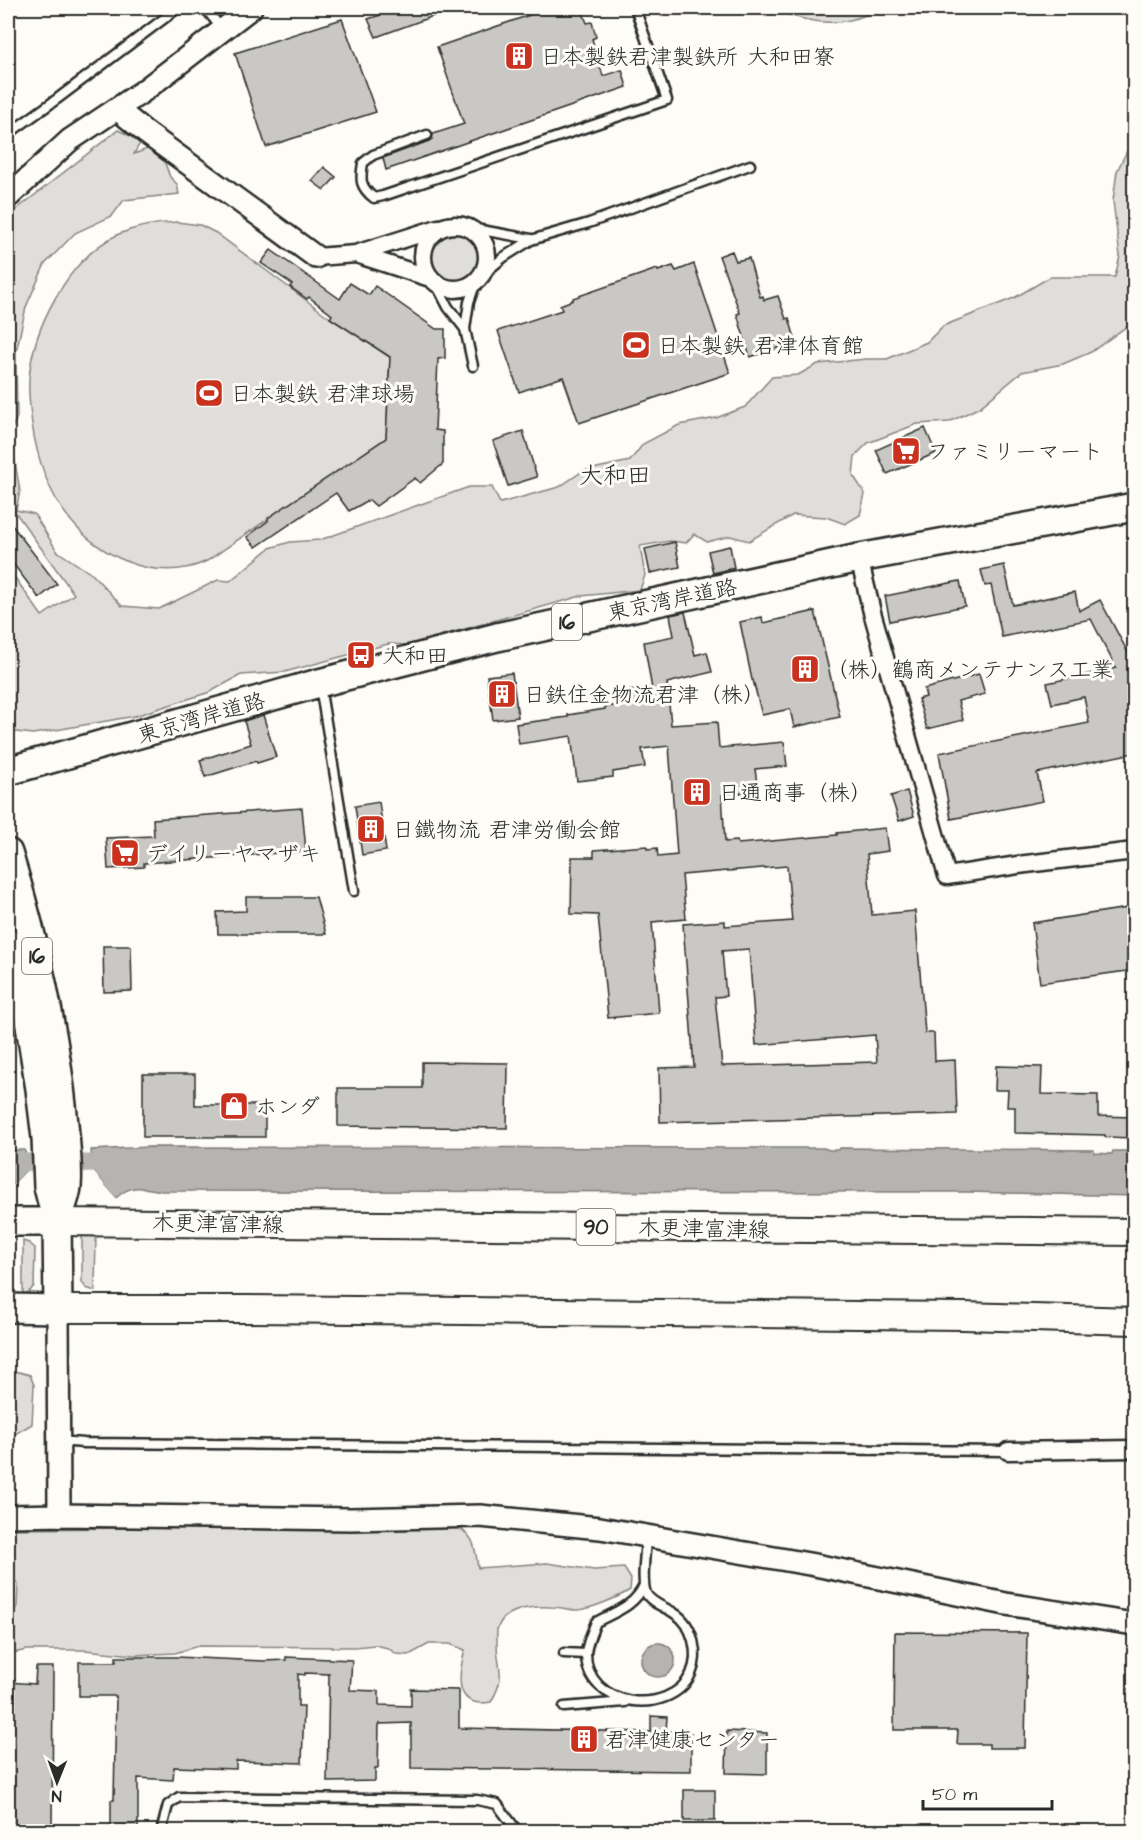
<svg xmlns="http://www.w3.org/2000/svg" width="1142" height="1839" font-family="'Architects Daughter','Klee One',sans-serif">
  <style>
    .green { fill: #dfdeda; stroke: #858482; stroke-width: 1.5 }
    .water { fill: #b5b4b1; stroke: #7e7d7b; stroke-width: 1.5 }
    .pier { fill: #fdfcf7 }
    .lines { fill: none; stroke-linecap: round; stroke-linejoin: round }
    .canal { stroke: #b5b4b1; stroke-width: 18 }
    .building { fill: #c9c8c4; stroke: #2b2b2b; stroke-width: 1.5; fill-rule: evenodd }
    .service-casing { stroke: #2b2b2b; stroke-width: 13 }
    .minor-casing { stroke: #2b2b2b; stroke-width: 21 }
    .tertiary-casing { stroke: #2b2b2b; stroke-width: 26 }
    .primary-casing { stroke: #2b2b2b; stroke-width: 30 }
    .trunk-casing { stroke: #2b2b2b; stroke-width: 32 }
    .service { stroke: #fdfcf7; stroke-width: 8 }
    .minor { stroke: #fdfcf7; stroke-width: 16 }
    .tertiary { stroke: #fdfcf7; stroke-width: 21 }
    .primary { stroke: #fdfcf7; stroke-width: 26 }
    .trunk { stroke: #fdfcf7; stroke-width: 27 }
    .labels { text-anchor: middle; stroke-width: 6; stroke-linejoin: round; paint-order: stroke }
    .shield { fill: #fdfcf7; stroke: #6a6a68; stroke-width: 1.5 }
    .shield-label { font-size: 21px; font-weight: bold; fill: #2b2b2b }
    .poi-label { font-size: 22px; fill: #2b2b2b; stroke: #fdfcf7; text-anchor: start }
    .street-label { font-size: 22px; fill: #2b2b2b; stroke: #fdfcf7 }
    .neighbourhood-label { font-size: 24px; fill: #2b2b2b; stroke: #fdfcf7 }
  </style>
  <rect width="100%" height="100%" fill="#fdfcf7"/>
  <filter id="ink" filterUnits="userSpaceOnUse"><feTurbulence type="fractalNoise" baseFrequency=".0167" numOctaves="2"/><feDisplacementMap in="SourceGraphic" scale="12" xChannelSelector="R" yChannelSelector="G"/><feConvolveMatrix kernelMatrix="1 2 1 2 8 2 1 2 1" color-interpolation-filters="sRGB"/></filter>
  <g filter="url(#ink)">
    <g class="green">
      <path d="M772 8H885C874 12 862 17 850 20 823 26 796 19 772 8Z"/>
      <polygon points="118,130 141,141 134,154 147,149 161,152 170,177 177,184 179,194 124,200 112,216 75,233 45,264 26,307 16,352 17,417 10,433 20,491 16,510 34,514 57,551 93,575 122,606 159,609 218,580 230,581 270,548 290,542 320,540 469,487 492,487 500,503 559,487 583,471 630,461 643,444 679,425 716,418 745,407 772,377 798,375 818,364 866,359 887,359 927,342 943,326 1014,298 1050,277 1115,277 1120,256 1113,201 1117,171 1130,145 1134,143 1134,321 1091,352 1063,364 1022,372 980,407 949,422 917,424 868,443 855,456 853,475 865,494 860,515 845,524 826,517 793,515 749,541 730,536 707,542 694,534 686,543 670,541 640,546 645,575 640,590 581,596 408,645 388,644 285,672 241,675 210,692 135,716 33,734 9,731 8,568 42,616 74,594 8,502 8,216"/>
      <path d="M177 222 200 225 216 233 330 318 390 357 386 438 207 561C182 573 153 572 128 562 68 538 41 485 32 424 30 409 28 393 29 379 31 351 42 321 56 297 71 271 91 247 119 234 138 226 157 223 177 222Z"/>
      <circle cx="454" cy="257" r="24"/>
      <polygon points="96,1232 95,1291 86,1288 82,1282 82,1236 83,1233"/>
      <polygon points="23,1241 29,1243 35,1248 34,1286 29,1292 23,1295"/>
      <polygon points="8,1372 19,1372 30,1375 34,1385 32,1424 15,1434 8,1433"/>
      <path d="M450 1524C474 1533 475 1544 478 1568L547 1563 594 1570 624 1568 631 1579 630 1590C619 1597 591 1609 578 1610 569 1610 560 1607 551 1607 534 1606 505 1608 498 1627 496 1630 497 1636 497 1640 496 1669 508 1673 491 1702 453 1709 458 1675 465 1650L450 1644H429L409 1655 396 1654 388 1648 375 1645 355 1647 198 1646 175 1653 134 1655 85 1650H27L8 1654V1610L17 1608 18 1584 16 1582H8V1529L265 1527 431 1529Z"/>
    </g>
    <g class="water">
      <path d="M149 1147 824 1148 829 1150H839L840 1148 1094 1150V1153L1112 1154 1113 1151H1126L1127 1155H1134V1196L967 1192 162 1191C142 1188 132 1183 116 1198L91 1169V1150Z"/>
      <polygon points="8,1148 13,1148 14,1150 25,1150 27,1170 8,1190"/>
      <circle cx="658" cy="1660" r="17"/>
    </g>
    <g class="pier">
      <polygon points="26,1147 28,1149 30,1171 8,1193 8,1190 27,1170"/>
      <polygon points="90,1147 91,1169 118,1200 114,1200 88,1170 88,1150"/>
    </g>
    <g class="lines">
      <polyline class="canal" points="8,1162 114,1164"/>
    </g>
    <g class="building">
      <polygon points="402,8 452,8 453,9 376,37 368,19"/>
      <polygon points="550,8 581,8 587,23 592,22 596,37 592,39 603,76 622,70 627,87 386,170 383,158 429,141 432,139 433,134 464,124 437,47"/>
      <polygon points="342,19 376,112 266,147 235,53"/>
      <polygon points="324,167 336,177 324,190 312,181"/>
      <polygon points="271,250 340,299 350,283 369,295 375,286 436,329 445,329 445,358 438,359 435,430 443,431 443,464 420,483 415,478 376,506 369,500 349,511 336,493 256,547 247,537 268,521 268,518 386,438 390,357 330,318 332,315 309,297 307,299 290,287 292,284 261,263"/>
      <polygon points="732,251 736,261 749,258 760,297 763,296 764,300 778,296 786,319 789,318 796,342 750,357 737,314 740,313 719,256"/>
      <polygon points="694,264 730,373 579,423 563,377 519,392 498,331 562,310 560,305 573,300 573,298 657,269 658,271 673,266 676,271"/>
      <polygon points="925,428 936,453 887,474 876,450"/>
      <polygon points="523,431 537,477 508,486 493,441"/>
      <polygon points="8,520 57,584 39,598 8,557"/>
      <polygon points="675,542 680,567 650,573 645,549"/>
      <polygon points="730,546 734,568 713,573 708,551"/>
      <polygon points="1004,565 1013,605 1075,592 1079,611 1100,600 1134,664 1134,753 1037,773 1043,801 951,819 939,753 1089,723 1084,697 1052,704 1047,683 1116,668 1091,619 1002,637 991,585 985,586 981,570"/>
      <polygon points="960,581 965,606 890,621 885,596"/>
      <polygon points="815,611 840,717 794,727 790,709 762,715 753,680 752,680 740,622 762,617 763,623"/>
      <path d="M685 612 695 655 707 652 712 672 667 683 671 725 717 722 719 748 784 742 787 766 755 769 758 791 722 795 725 842 737 841 738 844 837 835V833L885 828 888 851 867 854 872 915 915 911 925 1033H934L935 1061 955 1060 957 1114 660 1122 659 1068 694 1067 683 924 725 921V926L792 921 787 866 682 875 686 919 652 922 659 1013 608 1018 598 915 571 914 572 857H594V850L647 846V849L657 848 658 857 677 855 669 746 642 749 645 767 613 772V777L577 781 571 736 519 744 516 724 568 717V715L605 709V707L628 704 627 691 652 689 644 642 674 636 670 615ZM749 949 756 1045 875 1035 877 1062 722 1066 715 997 726 996 722 951Z"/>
      <polygon points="512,673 518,717 493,720 487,676"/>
      <polygon points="979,674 985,694 958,701 963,720 927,729 918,699 926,697 924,689"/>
      <polygon points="263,715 276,757 257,763 256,761 205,777 200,760 251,744 244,721"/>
      <polygon points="907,791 914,816 899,821 891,796"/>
      <polygon points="379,802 386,851 362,855 355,806"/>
      <polygon points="302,808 306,851 144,863 144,867 108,869 106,838 154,836 153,819"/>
      <polygon points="246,897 316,897 326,934 218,934 217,912 246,911"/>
      <polygon points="1134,907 1134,970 1040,983 1032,923"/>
      <polygon points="103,946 131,946 132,991 104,992"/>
      <polygon points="422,1062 508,1063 507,1128 338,1126 338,1088 422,1088"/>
      <polygon points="996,1066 1042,1067 1041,1094 1098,1095 1098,1116 1134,1117 1134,1138 1105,1137 1105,1135 1015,1133 1015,1107 1007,1107 1008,1090 995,1090"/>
      <polygon points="143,1074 195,1074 195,1105 265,1105 265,1137 143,1137"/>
      <polygon points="895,1632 1027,1633 1025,1748 989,1748 989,1744 957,1744 958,1730 894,1730"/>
      <polygon points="116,1657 176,1657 264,1661 286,1660 286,1657 352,1660 350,1690 379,1691 379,1705 411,1706 411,1689 459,1690 459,1728 651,1732 651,1716 667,1717 666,1731 691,1733 691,1771 411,1768 411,1723 379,1724 378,1768 375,1768 375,1781 327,1782 329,1674 305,1673 305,1675 298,1674 298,1706 304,1706 302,1763 236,1761 236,1769 174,1767 173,1780 138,1778 138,1832 111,1832 111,1800 114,1800 116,1696 79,1696 79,1662 116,1662"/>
      <polygon points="36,1667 53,1667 52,1827 8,1826 8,1682 35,1684"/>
      <polygon points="727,1731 767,1733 767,1774 726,1773"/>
      <rect x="684" y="1790" width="31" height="31"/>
    </g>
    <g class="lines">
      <g class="service-casing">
        <g id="service">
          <polyline points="205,8 222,29"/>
          <polyline points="8,134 57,99 178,8"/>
          <path d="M427 135 373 155 363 163C360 180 360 187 374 198L383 196 667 100 635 8"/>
          <polyline points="470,228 531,239"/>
          <polyline points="480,277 504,257 531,240 589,223 750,165"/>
          <polyline points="435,282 448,307 465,329"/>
          <polyline points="473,366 465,329 469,302 476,282"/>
          <polyline points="320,686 354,891"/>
          <polyline points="58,1441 84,1443 1008,1451"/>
          <path d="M644 1585C635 1606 615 1612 596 1622 592 1632 587 1643 586 1653 585 1708 670 1718 691 1674 700 1654 693 1624 674 1613 665 1607 653 1604 647 1595 640 1584 646 1550 646 1536"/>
          <polyline points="564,1653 586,1654"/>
          <polyline points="564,1707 625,1702"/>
          <polyline points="161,1832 168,1805 179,1797 477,1800 497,1804 518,1832"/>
        </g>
      </g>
      <g class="minor-casing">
        <g id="minor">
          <circle cx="455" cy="257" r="32"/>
          <polyline points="356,254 430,278"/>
          <polyline points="316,257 356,254 438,228"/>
          <polyline points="859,558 872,612 947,876 1018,865 1134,851"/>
          <polyline points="1008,1451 1134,1449"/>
        </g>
      </g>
      <g class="tertiary-casing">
        <g id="tertiary">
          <polyline points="117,109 145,132 316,257"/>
          <polyline points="8,197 70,140 142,92 251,8"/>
          <polyline points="58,1309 59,1515"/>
          <polyline points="8,1516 59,1515 351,1519 480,1516 600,1528 815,1565 1006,1604 1134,1624"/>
        </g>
      </g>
      <g class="primary-casing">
        <g id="primary">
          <polyline points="57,1222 1134,1232"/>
          <polyline points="58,1309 250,1309 963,1316 1134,1321"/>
        </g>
      </g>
      <g class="trunk-casing">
        <g id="trunk">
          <polyline points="8,771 319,683 497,637 859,558 1134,507"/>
          <path d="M8 853C34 938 54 1025 63 1114 65 1136 69 1165 67 1187 66 1197 61 1208 58 1218"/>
          <polyline points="8,943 25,994 40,1089 46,1138 48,1187 57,1222 58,1309 8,1308"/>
          <polyline points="8,1222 57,1222"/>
        </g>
      </g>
      <use href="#service" class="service"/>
      <use href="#minor" class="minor"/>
      <use href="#tertiary" class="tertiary"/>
      <use href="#primary" class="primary"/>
      <use href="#trunk" class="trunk"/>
    </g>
  </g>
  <defs>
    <g id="building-square" transform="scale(1.5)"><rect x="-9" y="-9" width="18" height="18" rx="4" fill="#c8321e" stroke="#fdfcf7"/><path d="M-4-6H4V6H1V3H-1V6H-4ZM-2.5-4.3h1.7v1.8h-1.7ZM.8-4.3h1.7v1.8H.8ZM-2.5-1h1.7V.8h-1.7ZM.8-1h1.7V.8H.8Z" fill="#fff"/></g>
    <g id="stadium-square" transform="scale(1.5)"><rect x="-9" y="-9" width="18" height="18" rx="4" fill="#c8321e" stroke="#fdfcf7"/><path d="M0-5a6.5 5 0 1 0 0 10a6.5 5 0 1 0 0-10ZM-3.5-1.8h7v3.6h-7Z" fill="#fff"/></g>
    <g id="supermarket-square" transform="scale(1.5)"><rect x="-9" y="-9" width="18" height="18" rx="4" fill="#c8321e" stroke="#fdfcf7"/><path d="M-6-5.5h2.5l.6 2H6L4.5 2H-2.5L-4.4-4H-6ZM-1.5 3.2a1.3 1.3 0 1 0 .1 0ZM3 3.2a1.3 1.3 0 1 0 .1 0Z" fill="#fff"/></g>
    <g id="bus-square" transform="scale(1.5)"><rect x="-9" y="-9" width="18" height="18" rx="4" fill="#c8321e" stroke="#fdfcf7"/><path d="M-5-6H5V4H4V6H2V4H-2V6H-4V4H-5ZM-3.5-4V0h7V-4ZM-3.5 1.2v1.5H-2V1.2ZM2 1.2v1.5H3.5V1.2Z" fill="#fff"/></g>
    <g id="shop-square" transform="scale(1.5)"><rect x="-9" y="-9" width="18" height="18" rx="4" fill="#c8321e" stroke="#fdfcf7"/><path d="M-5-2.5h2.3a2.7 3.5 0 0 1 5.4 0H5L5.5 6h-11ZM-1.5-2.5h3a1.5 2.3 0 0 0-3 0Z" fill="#fff"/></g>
  </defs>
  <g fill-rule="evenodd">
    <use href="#building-square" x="519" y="56"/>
    <use href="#stadium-square" x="636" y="345"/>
    <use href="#stadium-square" x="209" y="393"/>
    <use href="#supermarket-square" x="906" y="451"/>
    <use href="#bus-square" x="361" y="655"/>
    <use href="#building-square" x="805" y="669"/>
    <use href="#building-square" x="502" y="694"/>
    <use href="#building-square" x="697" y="792"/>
    <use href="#building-square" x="371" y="829"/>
    <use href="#supermarket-square" x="125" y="853"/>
    <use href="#shop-square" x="234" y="1106"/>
    <use href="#building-square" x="584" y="1739"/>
  </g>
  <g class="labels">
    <g class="shield">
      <rect x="552" y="604" width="30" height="36" rx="4.5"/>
      <rect x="22" y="938" width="30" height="36" rx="4.5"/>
      <rect x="576.5" y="1209" width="39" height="36" rx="4.5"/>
    </g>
    <g class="shield-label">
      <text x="567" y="629">16</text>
      <text x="37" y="963">16</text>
      <text x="596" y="1234">90</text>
    </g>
    <g class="poi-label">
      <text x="540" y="64">日本製鉄君津製鉄所 大和田寮</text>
      <text x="657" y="353">日本製鉄 君津体育館</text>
      <text x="230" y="401">日本製鉄 君津球場</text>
      <text x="927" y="459">ファミリーマート</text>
      <text x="382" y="663">大和田</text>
      <text x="826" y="677">（株）鶴商メンテナンス工業</text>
      <text x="523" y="702">日鉄住金物流君津（株）</text>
      <text x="718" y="800">日通商事（株）</text>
      <text x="392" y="837">日鐵物流 君津労働会館</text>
      <text x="146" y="861">デイリーヤマザキ</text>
      <text x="255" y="1114">ホンダ</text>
      <text x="605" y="1747">君津健康センター</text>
    </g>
    <g class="street-label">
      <text transform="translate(672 599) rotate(-12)" y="8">東京湾岸道路</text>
      <text transform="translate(201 717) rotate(-16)" y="8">東京湾岸道路</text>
      <text transform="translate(218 1223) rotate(1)" y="8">木更津富津線</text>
      <text transform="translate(704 1228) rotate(1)" y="8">木更津富津線</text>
    </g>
    <g class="neighbourhood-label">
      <text x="615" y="483">大和田</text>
    </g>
  </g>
  <rect width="1142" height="1839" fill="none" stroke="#fdfcf7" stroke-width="30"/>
  <rect x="15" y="15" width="1112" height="1809" fill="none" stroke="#2b2b2b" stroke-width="2" filter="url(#ink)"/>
  <g transform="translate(57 1782) rotate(181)" stroke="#fdfcf7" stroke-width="4.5" paint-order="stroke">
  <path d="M0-4.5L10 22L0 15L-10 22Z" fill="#2b2b2b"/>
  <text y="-9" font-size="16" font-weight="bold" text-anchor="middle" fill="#2b2b2b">N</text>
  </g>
  <path d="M923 1800v9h129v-9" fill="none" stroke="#2b2b2b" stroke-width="3"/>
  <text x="932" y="1800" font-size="18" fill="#2b2b2b" stroke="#fdfcf7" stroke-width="4.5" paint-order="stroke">50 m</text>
</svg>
